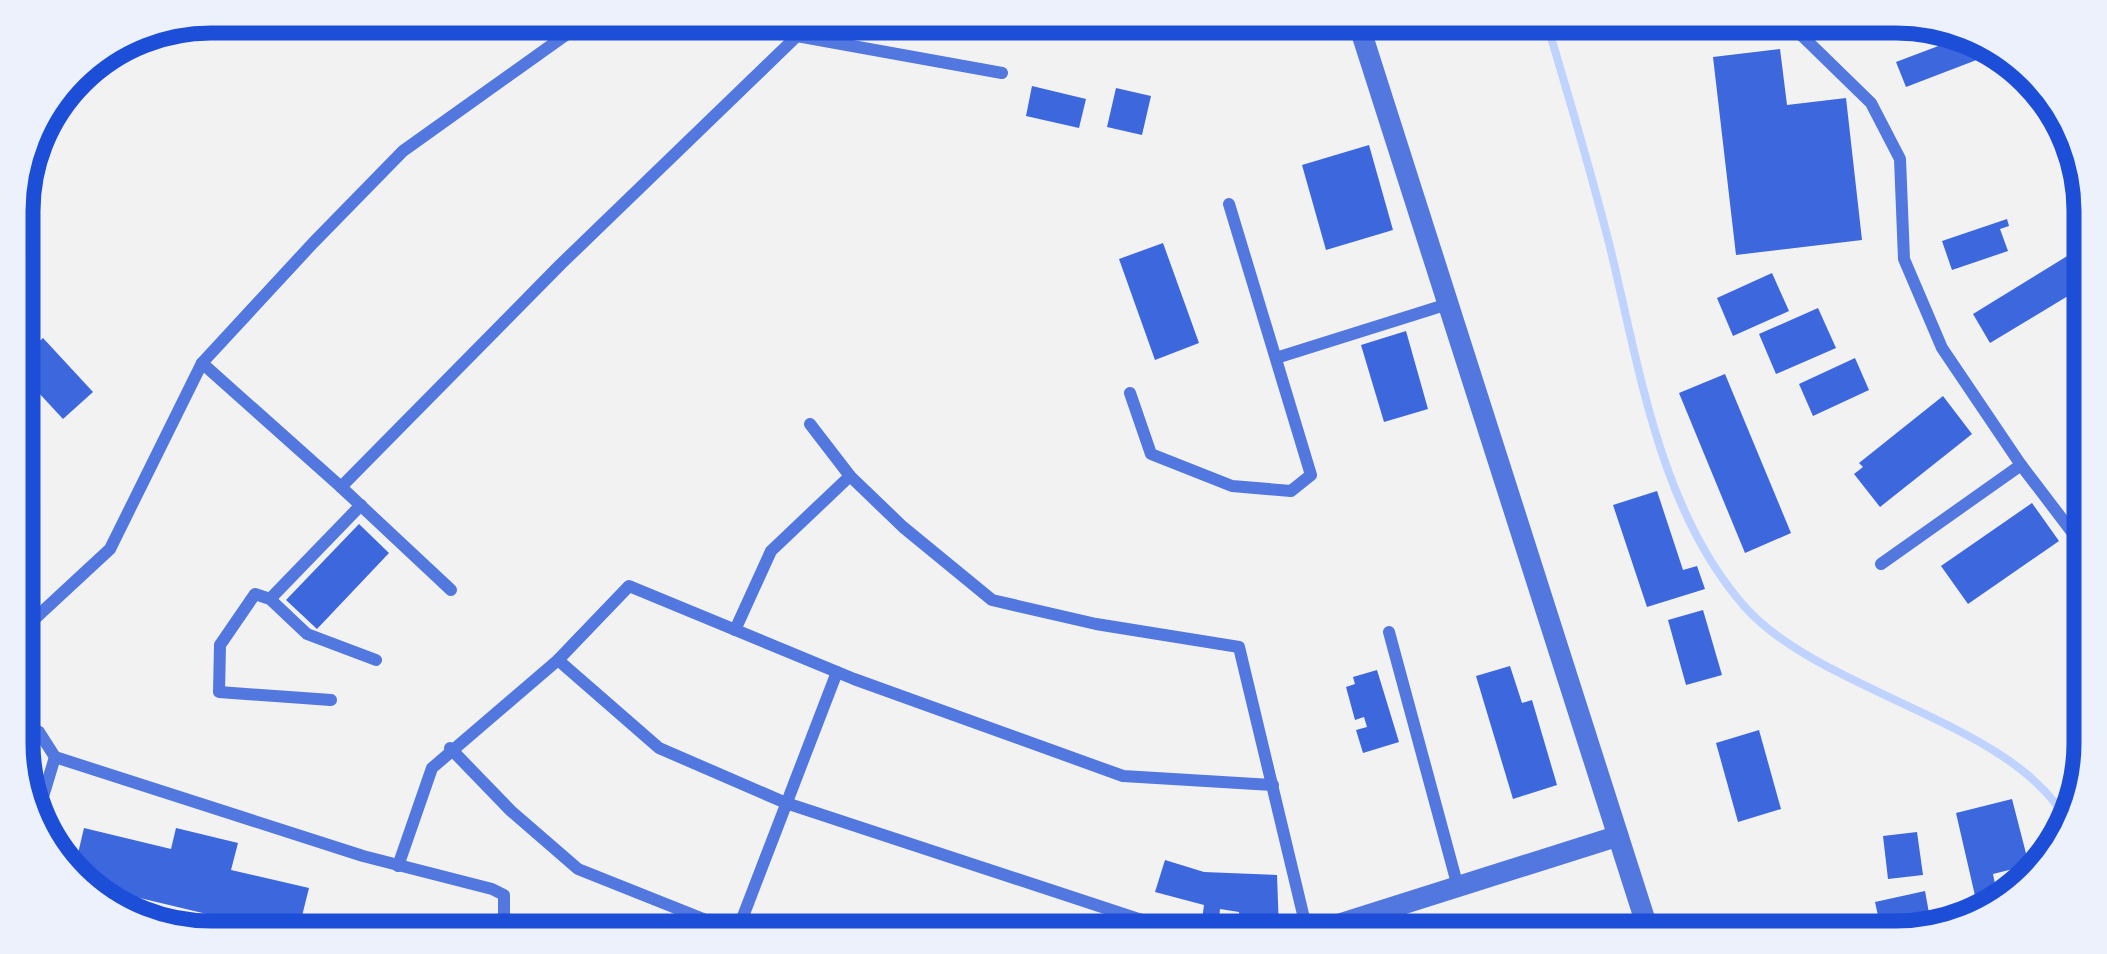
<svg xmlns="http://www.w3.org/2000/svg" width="2107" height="954" font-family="'PT Sans Narrow',sans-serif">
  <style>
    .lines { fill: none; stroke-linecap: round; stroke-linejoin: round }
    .stream { stroke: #bfd3fe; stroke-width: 8 }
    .building { fill: #3d67dc }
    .minor { stroke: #5277de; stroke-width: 12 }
    .tertiary { stroke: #5277de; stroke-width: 21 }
    .rim { fill: none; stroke: #1d4ed8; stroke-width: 15 }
  </style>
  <rect width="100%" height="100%" fill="#f2f2f2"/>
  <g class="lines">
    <path class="stream" d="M1547 24C1569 97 1590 169 1609 243 1639 365 1659 510 1745 607 1823 695 2026 724 2071 830"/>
  </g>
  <g class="building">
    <polygon points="1978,31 2000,51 1906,87 1896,62"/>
    <polygon points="1780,49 1787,105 1846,98 1862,240 1736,255 1713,57"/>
    <polygon points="1032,86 1086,99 1079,128 1026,116"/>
    <polygon points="1116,88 1151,96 1142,135 1107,127"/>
    <polygon points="1369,145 1393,230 1326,250 1302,165"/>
    <polygon points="2007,219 2009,226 2000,229 2008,251 1952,270 1942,241"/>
    <polygon points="1163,243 1199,343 1155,360 1119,259"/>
    <polygon points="2077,250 2091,273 2091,282 1990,343 1973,314"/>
    <polygon points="1772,273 1789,311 1733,336 1717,298"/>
    <polygon points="1818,308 1836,348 1776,374 1759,334"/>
    <polygon points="1406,331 1428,409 1384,422 1361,345"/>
    <polygon points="43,338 93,392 63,419 13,365"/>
    <polygon points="1855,358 1869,390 1813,416 1799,384"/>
    <polygon points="1725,374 1791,533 1745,553 1679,393"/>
    <polygon points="1943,396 1972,434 1880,507 1854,474 1863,467 1859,463"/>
    <polygon points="1657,491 1683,570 1697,566 1705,589 1647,607 1613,505"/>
    <polygon points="2032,503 2059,541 1968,604 1941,566"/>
    <polygon points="359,524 389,553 317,629 286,600"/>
    <polygon points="1703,610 1722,675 1686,685 1668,620"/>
    <polygon points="1510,666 1522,703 1532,700 1557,785 1513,799 1476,676"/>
    <polygon points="1377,670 1399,742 1363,753 1356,730 1367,727 1364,717 1355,720 1346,687 1355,684 1353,677"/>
    <polygon points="1759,730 1781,809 1738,822 1716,743"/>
    <polygon points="2012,799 2029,865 1993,874 1997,894 1976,900 1956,813"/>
    <polygon points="84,828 171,849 176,828 238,843 231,870 309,888 299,928 265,928 77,883 72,879"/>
    <polygon points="1917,832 1923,875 1888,879 1883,836"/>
    <polygon points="1165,860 1204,872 1277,875 1279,930 1240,927 1239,912 1220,909 1219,920 1202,920 1204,905 1155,892"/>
    <polygon points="1925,891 1931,924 1882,934 1875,902"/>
  </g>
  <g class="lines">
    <g class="minor">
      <polyline points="778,17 797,36 1002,73"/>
      <polyline points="1792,26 1871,103 1900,159 1904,259 1942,348 2021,465 2085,549"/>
      <polyline points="1276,358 1448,304"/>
      <polyline points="202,363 341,487 560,265 797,36"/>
      <polyline points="1130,393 1151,454 1232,486 1291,491 1311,475 1229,204"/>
      <polyline points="810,424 850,476 903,527 992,600 1096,624 1239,647 1308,935"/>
      <polyline points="341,487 451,590"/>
      <polyline points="1881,564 2021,465"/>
      <polyline points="270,599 361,505"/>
      <polyline points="735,630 771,551 850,476"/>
      <polyline points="1389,632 1458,887"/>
      <polyline points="15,637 110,549 202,363 313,243 403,151 588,19 583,15"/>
      <polyline points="558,660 659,748 786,803 1178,932 1225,936"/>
      <polyline points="331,700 219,692 220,645 255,594 270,599 307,634 376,660"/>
      <polyline points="15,718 39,732 55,757 363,856 492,889 504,895 504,930"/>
      <polyline points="450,748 511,811 578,869 736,932"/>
      <polyline points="35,823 55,757"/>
      <polyline points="398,866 432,768 558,660 629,586 854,679 1123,776 1273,785"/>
      <polyline points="737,932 837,672"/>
      <polyline points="1288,936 1308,934"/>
    </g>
    <g class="tertiary">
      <polyline points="1358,22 1651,939"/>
      <polyline points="1308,934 1618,836"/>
    </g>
  </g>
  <path d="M0 0H2107V954H0ZM211 33H1896A178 178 0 0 1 2074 211V743A178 178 0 0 1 1896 921H211A178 178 0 0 1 33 743V211A178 178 0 0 1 211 33Z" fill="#edf1fc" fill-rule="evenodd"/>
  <path class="rim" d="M211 33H1896A178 178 0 0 1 2074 211V743A178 178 0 0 1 1896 921H211A178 178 0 0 1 33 743V211A178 178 0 0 1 211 33Z"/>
</svg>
